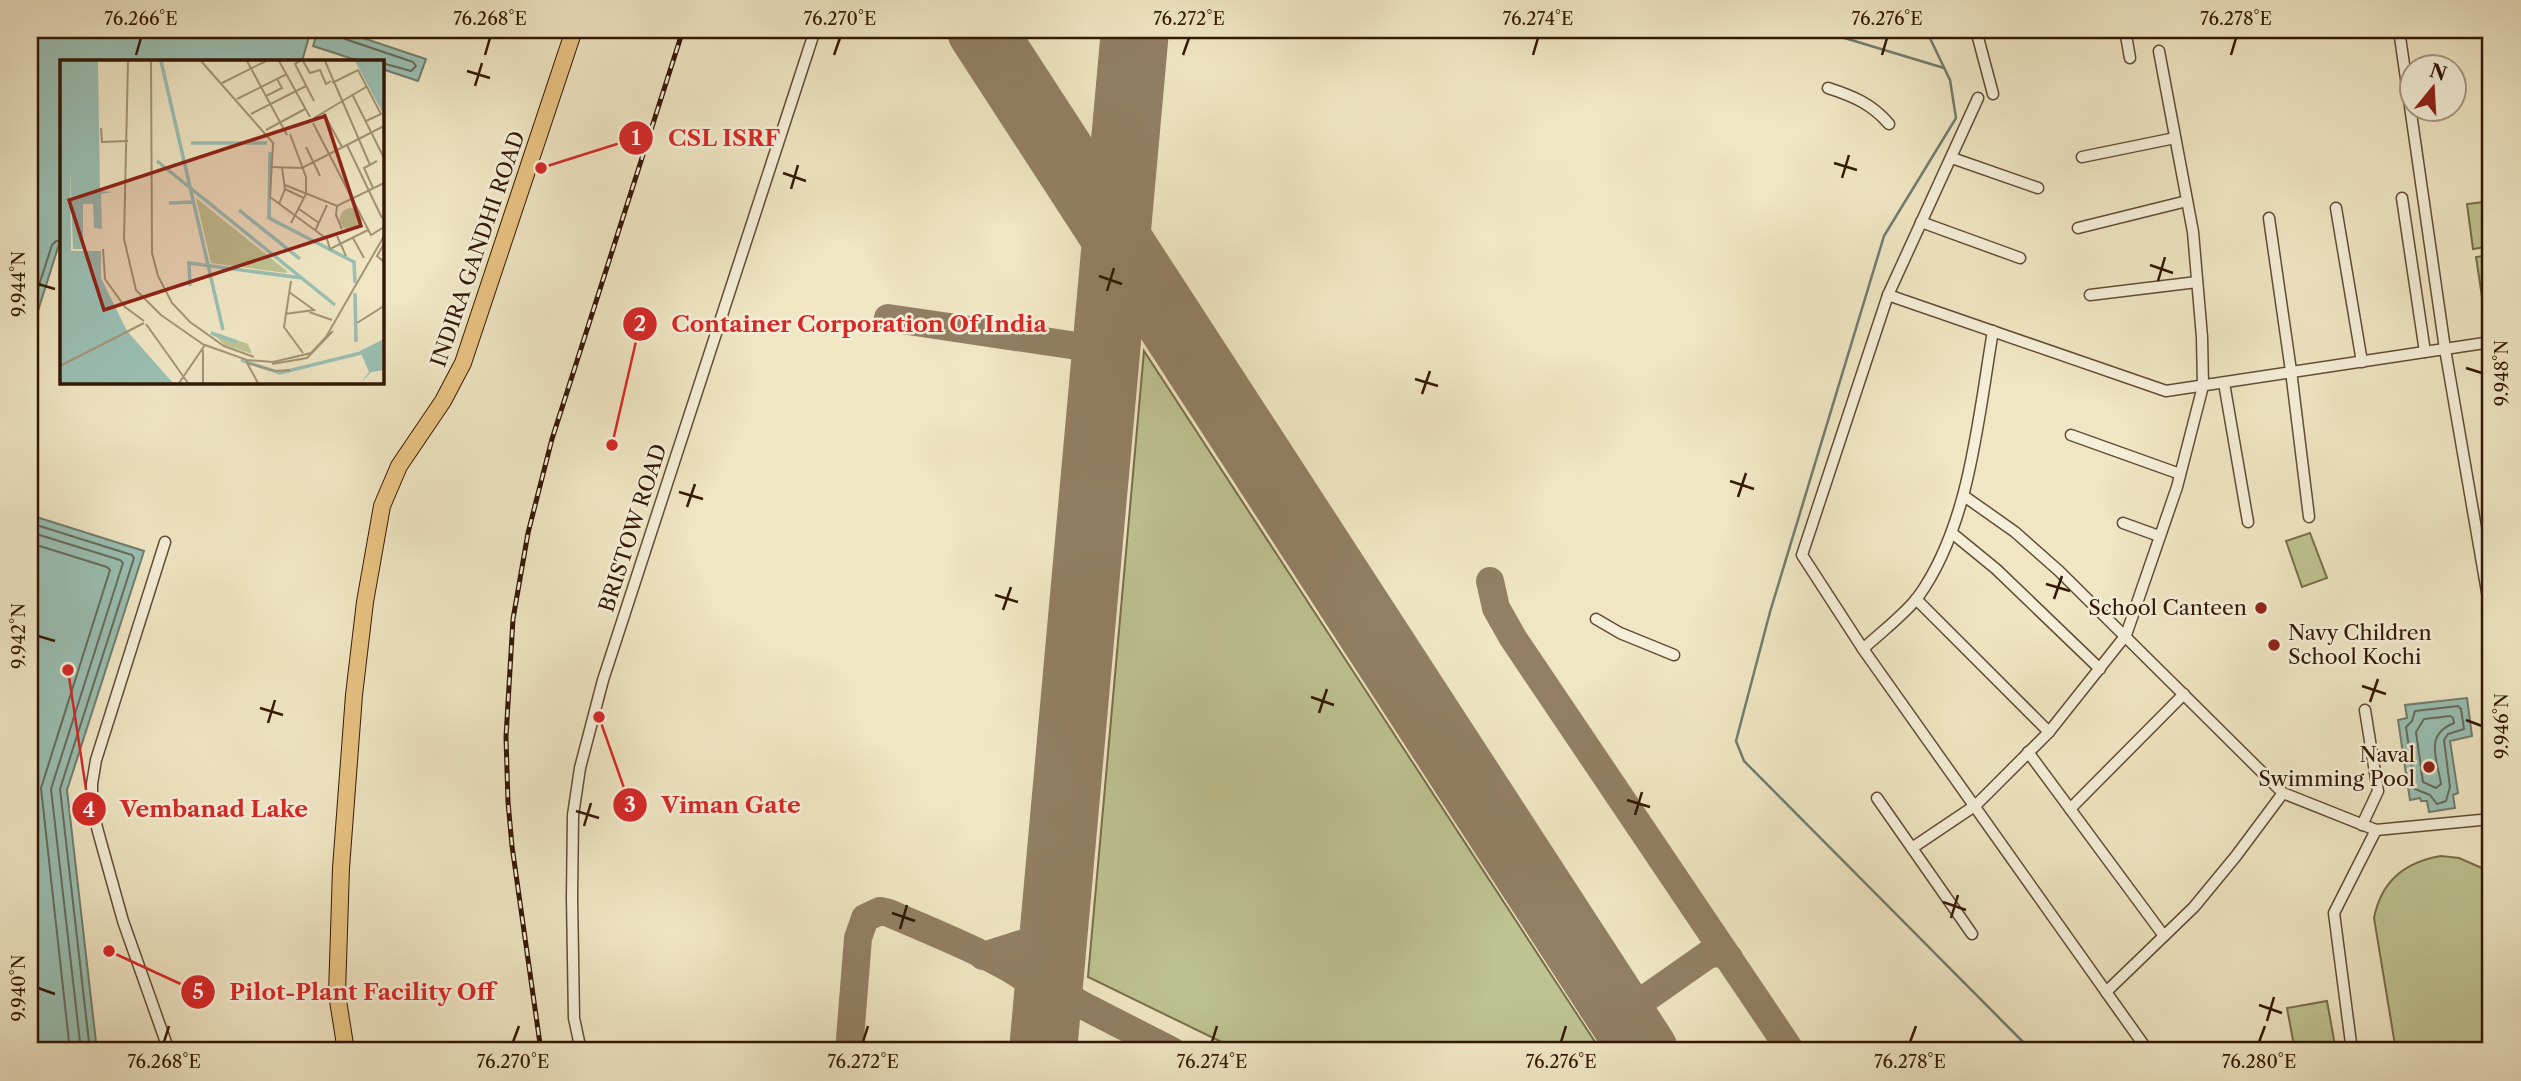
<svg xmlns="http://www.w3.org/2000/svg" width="2521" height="1081" font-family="'Libre Caslon Text',serif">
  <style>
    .green { fill: #bec391; stroke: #786e4a; stroke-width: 2 }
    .water { fill: #9ac0b4; stroke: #717d6e; stroke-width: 2 }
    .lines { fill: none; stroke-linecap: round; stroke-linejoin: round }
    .shore { stroke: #666c5c; stroke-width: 2 }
    .stream { stroke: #717d6e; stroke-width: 2.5 }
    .taxiway { stroke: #927f64; stroke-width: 28 }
    .runway { stroke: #927f64; stroke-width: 68 }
    .minor-casing { stroke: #624c34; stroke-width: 13 }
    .highway-casing { stroke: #331804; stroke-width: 18 }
    .minor { stroke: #f5efd9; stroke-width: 10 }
    .highway { stroke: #e8c382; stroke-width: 16 }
    .rail-casing { stroke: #331804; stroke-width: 5 }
    .rail { stroke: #f5efd9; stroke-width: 2.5; stroke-dasharray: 8; stroke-linecap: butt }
    .ticks { fill: none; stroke: #331804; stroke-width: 2.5 }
    .poi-dot { fill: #8f2418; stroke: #f5efd9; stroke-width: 2.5 }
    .labels { text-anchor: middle; stroke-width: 5; stroke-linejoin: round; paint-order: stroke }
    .street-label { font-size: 21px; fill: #331804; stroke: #f5efd9 }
    .poi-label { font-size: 21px; fill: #331804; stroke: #f5efd9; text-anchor: end }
    .inset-river { fill: none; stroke: #9ac0b4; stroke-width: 3.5 }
    .inset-road { fill: none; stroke: #a49477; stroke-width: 2 }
    .view { fill: #8f2418; fill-opacity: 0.15; stroke: #8f2418; stroke-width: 3.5 }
    .inset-edge { fill: none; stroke: #331804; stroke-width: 3.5 }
    .leader { fill: none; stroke: #d62828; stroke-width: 2.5 }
    .callout-dot { fill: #d62828; stroke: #f5efd9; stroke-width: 2.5 }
    .mark-label { font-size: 21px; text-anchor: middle; font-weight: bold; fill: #fff }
    .callout-label { font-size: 23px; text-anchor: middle; font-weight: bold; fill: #d62828; stroke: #f5efd9; stroke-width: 5; stroke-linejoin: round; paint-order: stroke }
    .neatline { fill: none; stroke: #331804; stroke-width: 2.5 }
    .ticks-label { font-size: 18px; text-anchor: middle; fill: #331804 }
  </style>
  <rect width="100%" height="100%" fill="#f0e6c4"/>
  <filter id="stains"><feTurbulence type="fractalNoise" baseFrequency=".00286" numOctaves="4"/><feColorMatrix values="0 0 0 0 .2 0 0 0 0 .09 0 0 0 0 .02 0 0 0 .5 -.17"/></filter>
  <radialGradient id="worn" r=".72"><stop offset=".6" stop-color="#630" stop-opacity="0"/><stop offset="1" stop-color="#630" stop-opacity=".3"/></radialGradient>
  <g class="green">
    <polygon points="2491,201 2491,246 2473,249 2467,204"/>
    <polygon points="2491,255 2491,310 2484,310 2476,257"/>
    <polygon points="1144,351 1601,1051 1240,1051 1088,977"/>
    <polygon points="2310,533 2327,578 2302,587 2286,541"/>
    <path d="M2441 856 2459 858 2491 872V1051H2396L2374 918C2381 882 2404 862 2441 856Z"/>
    <polygon points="2327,1001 2336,1051 2295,1051 2287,1008"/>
  </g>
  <g class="water">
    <polygon points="34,30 311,30 302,61 61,61 61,238 30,336 30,43"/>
    <polygon points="318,30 339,30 426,59 418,81 382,69 382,61 359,61 313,46"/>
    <polygon points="30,515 144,551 67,790 97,1051 30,1051"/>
    <polygon points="2467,698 2472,736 2450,741 2458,793 2453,795 2455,808 2429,812 2427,801 2421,801 2420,798 2410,800 2398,720 2407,718 2405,705"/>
  </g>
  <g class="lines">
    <g class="shore">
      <polyline points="341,30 341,35 345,39 413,62 416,66 411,71 382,63"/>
      <polyline points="30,313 52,245 56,241 61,241"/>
      <polyline points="30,523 132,555 134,558 60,789 90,1051"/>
      <polyline points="30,532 120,560 123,563 51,789 81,1051"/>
      <polyline points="30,543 107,567 110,570 41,788 70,1051"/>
      <polygon points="2458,706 2461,709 2464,729 2448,734 2444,740 2450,787 2446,801 2437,804 2430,795 2415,789 2406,727 2412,721 2415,711"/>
      <path d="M2450 716 2453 718 2454 723C2424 735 2437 758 2441 784L2436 788 2423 782 2416 732 2424 719Z"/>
    </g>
    <g class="stream">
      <polyline points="1818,30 1944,68"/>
      <polyline points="1926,30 1950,80 1956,118 1884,236 1770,612 1736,741 1744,761 2032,1051"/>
    </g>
    <g class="taxiway">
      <path d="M888 318 1077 346C1091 352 1101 362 1104 377"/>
      <polyline points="1077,346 1093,340 1109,319"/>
      <polyline points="1490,581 1496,608 1513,638 1791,1051"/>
      <polyline points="983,956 1053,934"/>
      <path d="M1050 965C1055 984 1063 994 1080 1004"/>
      <path d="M1045 1019C1053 999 1059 997 1080 1004L1172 1051"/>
      <polyline points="1629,1028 1630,1013 1639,1003 1709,954 1720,953 1729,958"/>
      <path d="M849 1051 858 938 865 918 880 911 889 913C920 927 1018 965 1035 988 1042 997 1043 1009 1045 1019"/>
    </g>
    <g class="runway">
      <polyline points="981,30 1644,1051"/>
      <polyline points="1043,1051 1135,30"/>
    </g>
    <g class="minor-casing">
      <g id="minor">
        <polyline points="1976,30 1993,94"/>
        <polyline points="2125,30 2130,58"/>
        <polyline points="2230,30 2231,32"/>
        <polyline points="2399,30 2445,349 2491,615"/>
        <path d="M1828 88C1853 96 1872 104 1889 124"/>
        <polyline points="1978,98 1888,295 1802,555 1863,649 2148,1051"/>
        <polyline points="2082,157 2175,138"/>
        <polyline points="1952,158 2038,188"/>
        <polyline points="2402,198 2425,352"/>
        <polyline points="2336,208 2362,362"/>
        <polyline points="2269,218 2291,371 2309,517"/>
        <polyline points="1921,222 2020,258"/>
        <polyline points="2078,228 2187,201"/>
        <polyline points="1888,295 2166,391 2491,342"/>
        <polyline points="2090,295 2197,282"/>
        <polyline points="2224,383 2248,522"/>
        <polyline points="2071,435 2180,474"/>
        <polyline points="1964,496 2015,532 2059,571 2283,793 2376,830 2491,819"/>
        <polyline points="2123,523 2159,536"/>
        <polyline points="1952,533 1996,569 2100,669"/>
        <polyline points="165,542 96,760 92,784 92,809 99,835 123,921 169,1051"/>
        <polyline points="1916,599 2049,732"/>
        <polyline points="1596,619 1620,633 1674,655"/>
        <path d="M1863 649C1881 632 1903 616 1918 597 1970 525 1978 418 1993 331"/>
        <polyline points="2028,752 2164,936"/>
        <polyline points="1877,798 1972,934"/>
        <polyline points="2070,809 2184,694"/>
        <polyline points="2362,825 2378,791 2365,710"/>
        <polyline points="1912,848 1976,805 2049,732 2126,635 2177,487 2203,386 2202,337 2193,232 2159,51"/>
        <polyline points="2106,992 2194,907 2236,856 2283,793"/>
        <polyline points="581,1051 574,1018 572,897 573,815 580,768 603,680 815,30"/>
        <polyline points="2352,1051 2334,913 2376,830"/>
      </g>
    </g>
    <g class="highway-casing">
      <polyline id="highway" points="346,1051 337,994 341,868 354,695 365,602 382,506 399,466 443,401 463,363 574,30"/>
    </g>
    <use href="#minor" class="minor"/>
    <use href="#highway" class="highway"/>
    <g class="rail-casing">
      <polyline id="rail" points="541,1051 512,846 508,802 506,737 513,619 528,533 552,439 683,30"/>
    </g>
    <use href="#rail" class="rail"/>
  </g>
  <path class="ticks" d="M136 55 141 38M485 55 490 38M834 55 840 38M1183 55 1189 38M1533 55 1538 38M1882 55 1887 38M2231 55 2236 38M467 71 490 78M475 86 482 63M1834 163 1857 170M783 173 806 181M1842 178 1849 155M791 189 798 165M2150 265 2173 273M1099 276 1122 284M2158 281 2165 257M38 284 55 289M1107 291 1114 268M2466 368 2482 373M1415 379 1438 386M1422 394 1430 371M1730 481 1754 489M679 492 703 499M1738 497 1746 473M687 507 695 484M2046 584 2070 591M995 595 1018 602M2054 599 2062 576M1003 610 1011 587M38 636 55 641M2362 686 2386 694M1311 697 1334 705M2370 702 2378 679M260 708 283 715M1319 713 1327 689M2466 720 2482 726M268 723 275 700M1627 800 1650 807M576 811 599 818M1635 815 1642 792M584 826 591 803M1943 902 1966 910M892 913 915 921M1951 918 1958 895M900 929 907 905M38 988 55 994M2259 1005 2282 1013M2267 1021 2274 997M164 1042 169 1026M513 1042 519 1026M863 1042 868 1026M1212 1042 1217 1026M1561 1042 1566 1026M1910 1042 1916 1026M2259 1042 2265 1026"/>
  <g class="poi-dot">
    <circle cx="2261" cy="608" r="7"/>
    <circle cx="2274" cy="645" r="7"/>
    <circle cx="2429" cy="767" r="7"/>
  </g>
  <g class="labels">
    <g class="street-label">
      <text transform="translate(478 249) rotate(-71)" y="7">INDIRA GANDHI ROAD</text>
      <text transform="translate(633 528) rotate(-72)" y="7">BRISTOW ROAD</text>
    </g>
    <g class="poi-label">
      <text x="2247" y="615">School Canteen</text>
      <text x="2288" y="640" text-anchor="start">Navy Children<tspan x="2288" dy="24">School Kochi</tspan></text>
      <text x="2415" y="762">Naval<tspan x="2415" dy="24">Swimming Pool</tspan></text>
    </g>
  </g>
  <g transform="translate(60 60)">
    <rect width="324" height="324" fill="#f0e6c4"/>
    <path d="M136 138 227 211V213L151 203ZM280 159a11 11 0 1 1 22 0a11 11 0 1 1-22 0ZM150 271 188 284 192 294 165 285Z" fill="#bec391"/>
    <path d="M0 1H38L40 131 54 132 41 134 42 169 34 168 33 144H23V189H13L10 104 11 191H41V218L67 271 113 323H0ZM295 1H324V55L312 33ZM324 279V310L311 312 301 323 309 312 300 291Z" fill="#9ac0b4"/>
    <path class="inset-river" d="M101 1 163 270M0 14 13 59 31 68M0 22 11 60 20 64M0 30 10 63 26 67M131 83H207M210 92 209 158 294 202 295 223M97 101 275 245M109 143 133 142M179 150 240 199M130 226 129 203 242 218M295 233 296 282M151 273 177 282M181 300 220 313 301 293"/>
    <path class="inset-road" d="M68 1 64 179 76 230 101 255M91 1 92 193 98 216 112 243 130 262 164 286 194 297M141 1 214 84M187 1 227 75M219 1 250 57M240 1 235 4 254 41M243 1 250 13 260 10 266 24 271 21M265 1 310 105M162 23 206 1M272 23 298 10 321 54 306 61M292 34 324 98M206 36 222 28 217 19M177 39 227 14M263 52 282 87M191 54 246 26M254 58 306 27M253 63 311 175 324 167M41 68 42 82 68 81M206 70 245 49M230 74 246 117V134L231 163M213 84 210 137 267 179 270 189 308 170M287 85 322 158M246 87 260 116M210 107 242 108 324 66M225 125 277 146 324 123M313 128 304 108 317 101M225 129 244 138M219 144 225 129 222 108M277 146 276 155 282 169M239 149 259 163M255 171 267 145M277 176 286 196M293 178 304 198M324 184 317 196 324 202M43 189 45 219 65 247 84 261M231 221 224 267 243 293M249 252 272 260M225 254 254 250 229 232M101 255 144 285M297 263 324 246M86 264 128 323M143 290V323M186 301 198 323M187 303 215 311 230 310M212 304 247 298 273 271M0 306 84 263M119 323 145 285 187 300 213 302 251 293 266 277 324 176"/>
    <path class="view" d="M265 56 301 166 44 250 9 140Z"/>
    <rect width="324" height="324" class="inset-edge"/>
  </g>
  <path class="leader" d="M541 168L636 138M612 445L640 324M599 717L630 805M68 670L89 809M109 951L198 992"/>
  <g class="callout-dot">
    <circle cx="541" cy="168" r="7"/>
    <circle cx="612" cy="445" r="7"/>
    <circle cx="599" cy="717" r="7"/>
    <circle cx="68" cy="670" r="7"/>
    <circle cx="109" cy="951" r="7"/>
    <circle cx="636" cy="138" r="18"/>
    <circle cx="640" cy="324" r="18"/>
    <circle cx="630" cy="805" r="18"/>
    <circle cx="89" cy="809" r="18"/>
    <circle cx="198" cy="992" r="18"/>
  </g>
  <g class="mark-label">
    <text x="636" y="145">1</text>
    <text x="640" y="331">2</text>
    <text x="630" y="812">3</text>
    <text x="89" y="817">4</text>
    <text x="198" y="999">5</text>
  </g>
  <g class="callout-label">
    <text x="724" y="146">CSL ISRF</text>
    <text x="859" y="332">Container Corporation Of India</text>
    <text x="731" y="813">Viman Gate</text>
    <text x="214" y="817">Vembanad Lake</text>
    <text x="362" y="1000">Pilot-Plant Facility Off</text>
  </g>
  <rect width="2521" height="1081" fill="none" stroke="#f0e6c4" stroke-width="77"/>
  <g transform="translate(2433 88) rotate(18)"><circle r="33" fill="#f5efd9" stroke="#a79984" stroke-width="2"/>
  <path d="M0-5L12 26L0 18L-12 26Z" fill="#8f2418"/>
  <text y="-10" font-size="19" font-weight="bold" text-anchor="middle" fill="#331804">N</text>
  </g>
  <rect x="38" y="38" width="2444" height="1004" class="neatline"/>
  <g class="ticks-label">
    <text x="141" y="25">76.266°E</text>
    <text x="490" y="25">76.268°E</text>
    <text x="840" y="25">76.270°E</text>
    <text x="1189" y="25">76.272°E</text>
    <text x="1538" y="25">76.274°E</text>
    <text x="1887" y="25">76.276°E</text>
    <text x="2236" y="25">76.278°E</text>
    <text transform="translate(19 284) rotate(-90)" y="6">9.944°N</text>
    <text transform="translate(2502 373) rotate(-90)" y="6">9.948°N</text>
    <text transform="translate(19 636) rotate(-90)" y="6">9.942°N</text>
    <text transform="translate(2502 726) rotate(-90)" y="6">9.946°N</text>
    <text transform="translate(19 988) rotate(-90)" y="6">9.940°N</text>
    <text x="164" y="1068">76.268°E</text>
    <text x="513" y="1068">76.270°E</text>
    <text x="863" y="1068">76.272°E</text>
    <text x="1212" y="1068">76.274°E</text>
    <text x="1561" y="1068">76.276°E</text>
    <text x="1910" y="1068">76.278°E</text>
    <text x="2259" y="1068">76.280°E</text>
  </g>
  <rect width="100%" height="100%" filter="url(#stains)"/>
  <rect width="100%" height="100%" fill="url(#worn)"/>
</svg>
